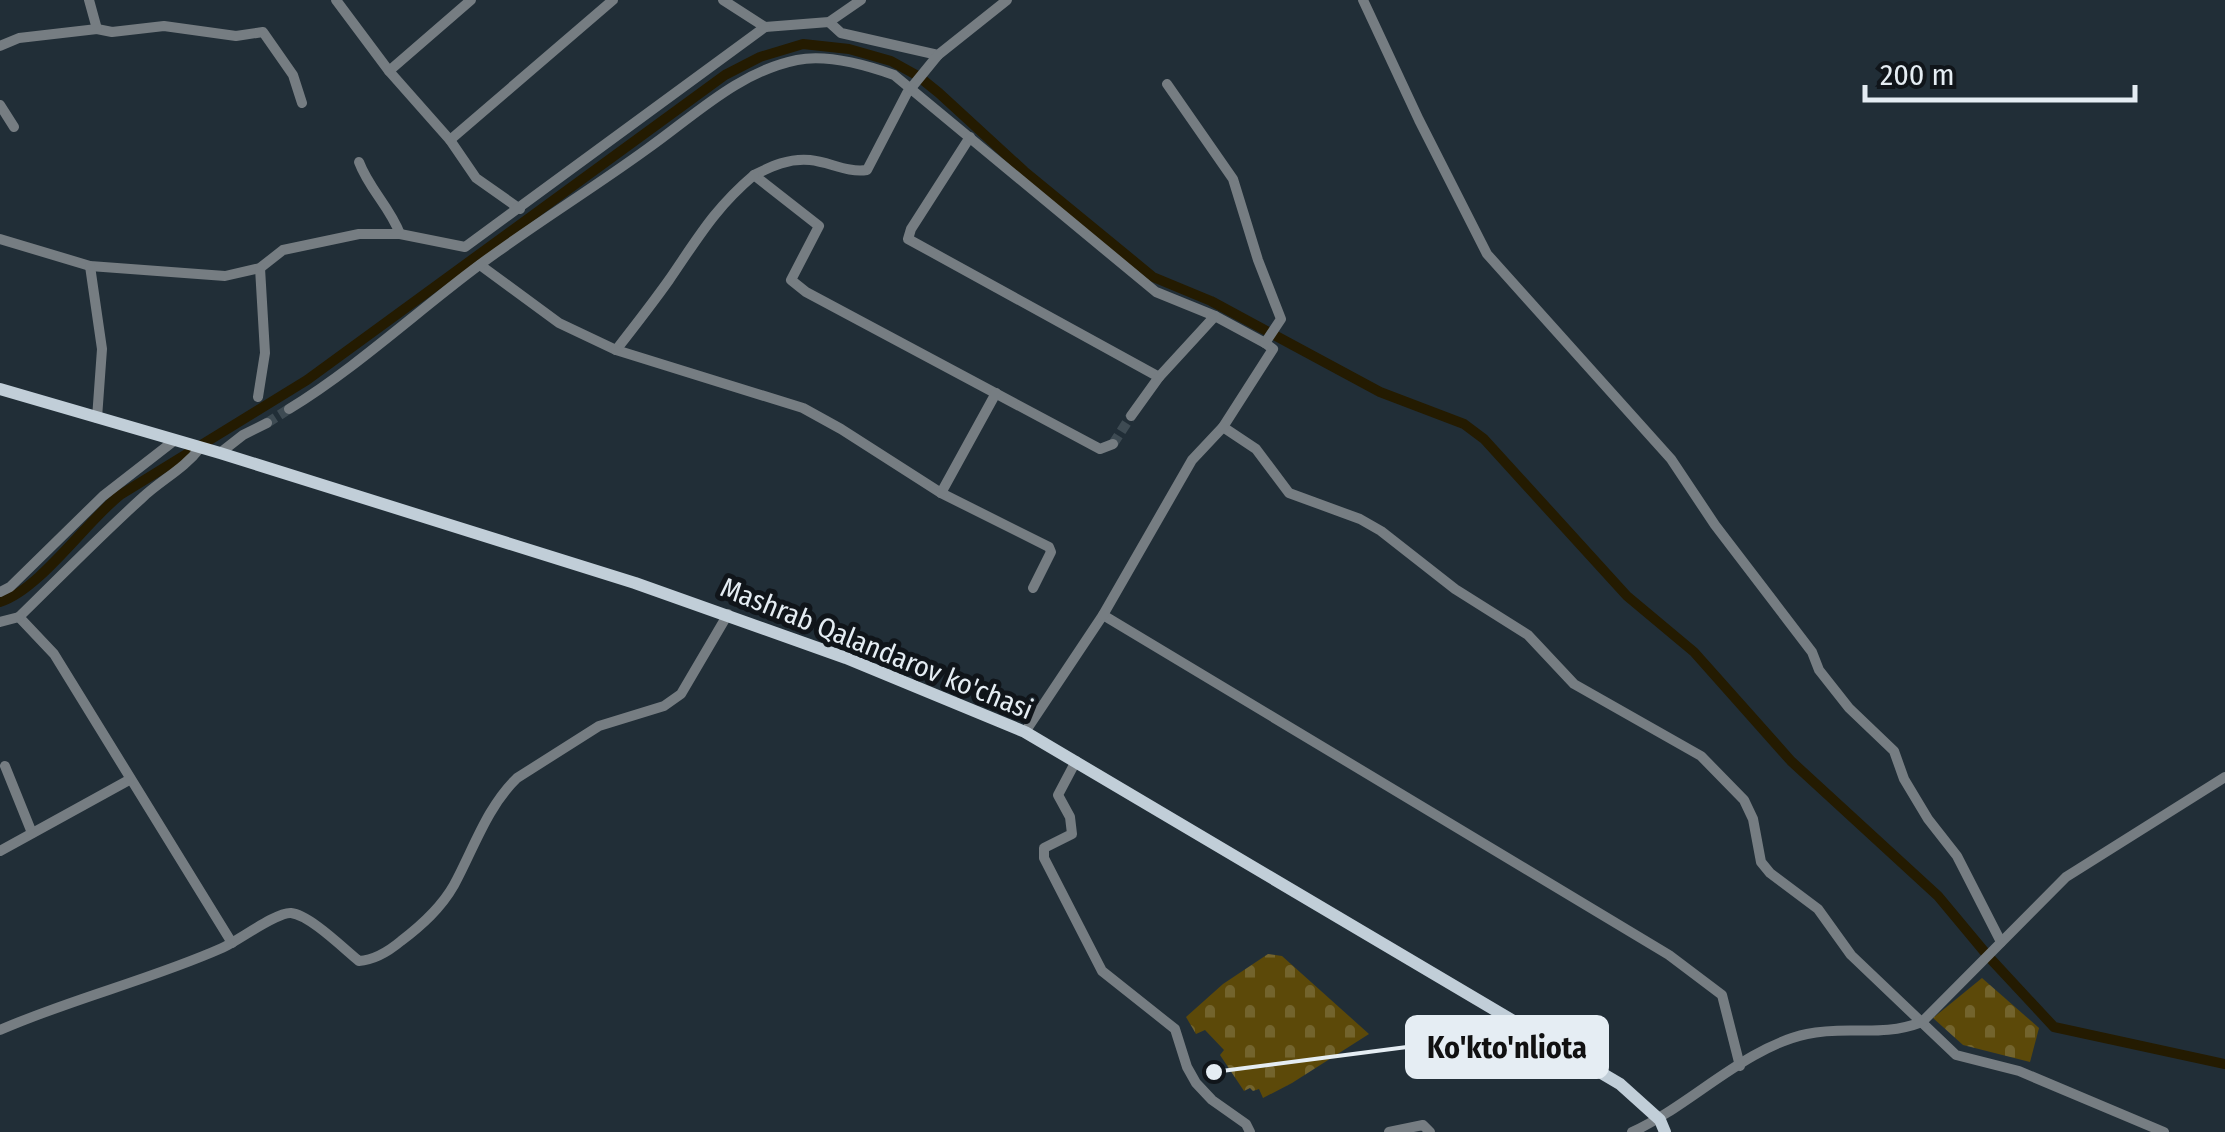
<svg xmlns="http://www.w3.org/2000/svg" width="2225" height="1132" font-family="'Fira Sans Condensed',sans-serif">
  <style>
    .cemetery { fill: url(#cemetery-stones) }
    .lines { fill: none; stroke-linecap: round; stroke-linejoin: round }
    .canal { stroke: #241b01; stroke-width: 10 }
    .minor-tunnel { stroke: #3e4b53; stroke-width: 10; stroke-dasharray: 10 5; stroke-linecap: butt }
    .minor { stroke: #767d82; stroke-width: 10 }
    .major { stroke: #c1ced8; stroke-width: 12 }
    .labels { text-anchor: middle; stroke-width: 10; stroke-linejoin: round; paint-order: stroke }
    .street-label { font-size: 28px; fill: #e5edf3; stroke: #10151a }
    .leader { fill: none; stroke: #e5edf3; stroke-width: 4 }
    .callout-dot { fill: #e5edf3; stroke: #10151a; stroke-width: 4 }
    .callout { fill: #e5edf3; stroke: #e5edf3; stroke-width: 4 }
    .callout-label { font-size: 30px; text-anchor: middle; font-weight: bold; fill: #111 }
  </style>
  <defs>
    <pattern id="cemetery-stones" width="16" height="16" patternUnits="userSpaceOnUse" patternTransform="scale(2.5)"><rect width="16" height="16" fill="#5c4909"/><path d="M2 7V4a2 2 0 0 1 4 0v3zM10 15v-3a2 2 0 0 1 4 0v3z" fill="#73642d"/></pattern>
  </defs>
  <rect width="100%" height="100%" fill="#212e37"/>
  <g class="cemetery">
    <polygon points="1268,954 1282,956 1369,1034 1292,1083 1263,1098 1259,1089 1253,1091 1250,1088 1244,1091 1220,1055 1224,1050 1205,1030 1196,1034 1186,1017 1223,984"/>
    <polygon points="1982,978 2039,1028 2030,1062 1963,1045 1933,1018"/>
  </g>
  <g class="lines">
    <path class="canal" d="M0 602C39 590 85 523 120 495L307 380 725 75 760 57 803 44 849 49 891 61 918 76 939 93 1024 171 1153 277 1211 301 1380 392 1464 424 1484 439 1627 596 1694 652 1791 761 1938 896 1988 956 2054 1027 2225 1064"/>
    <g class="minor-tunnel">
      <polyline points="267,423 289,409"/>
      <polyline points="1113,444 1131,416"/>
    </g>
    <g class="minor">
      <polyline points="336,0 389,71 450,140 476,178 520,209"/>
      <polyline points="723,0 765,27"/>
      <polyline points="1363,0 1419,120 1487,254 1671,459 1715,525 1812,652 1819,670 1849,708 1894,751 1904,779 1928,819 1957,856 2001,942"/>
      <polyline points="829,22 841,33 938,55 1007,0"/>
      <polyline points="765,27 829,22 861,0"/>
      <polyline points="97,29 112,32 164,26 236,36 263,32 293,75 302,103"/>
      <polyline points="0,46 19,38 97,29 89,0"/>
      <path d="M938 55 907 93 867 170C847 173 830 162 810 160 789 158 772 166 754 175L819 226 791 280 806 292 1100 449 1113 444"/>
      <polyline points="389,71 471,0"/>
      <polyline points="0,105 14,127"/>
      <polyline points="970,137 911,229 908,239 1159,377"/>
      <polyline points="450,140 613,0"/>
      <path d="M359 162C369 189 390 207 400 234"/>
      <polyline points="0,239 90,266 225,276 260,268 283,250 359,234 400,234 465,247 765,27"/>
      <polyline points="480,265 559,323 616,350 803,408 841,429 941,493 1049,547 1051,552 1033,588"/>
      <polyline points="90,266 102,349 97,418"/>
      <path d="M616 350C634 327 652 304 669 280 698 238 714 209 754 175"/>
      <polyline points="258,397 265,353 260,268"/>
      <path d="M289 409C356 368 415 313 478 266 533 225 592 189 647 149 694 116 738 72 797 60 827 54 866 65 894 75L1156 292 1215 316 1265 343 1281 319 1258 260 1233 179 1167 84"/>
      <polyline points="1131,416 1159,377 1215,316"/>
      <polyline points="1223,427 1256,449 1289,493 1360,519 1381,531 1455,589 1528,635 1574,684 1701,756 1744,800 1753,819 1761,862 1770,873 1818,909 1851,955 1956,1055 2019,1071 2164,1132"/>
      <path d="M200 448C184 469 161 480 142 498 99 537 60 577 19 617L54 654 232 943"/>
      <polyline points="220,453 243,435 267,423"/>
      <polyline points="941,493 996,393"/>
      <polyline points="0,592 10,587 103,496 175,440"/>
      <polyline points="1103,615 1669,955 1722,995 1740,1066"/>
      <polyline points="0,622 19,617"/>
      <polyline points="1025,732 1103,615 1192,460 1223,427 1273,349 1265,343"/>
      <polyline points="1076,761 1058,795 1070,817 1072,834 1044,848 1044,858 1102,971 1175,1029 1187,1067 1196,1083 1212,1100 1246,1124 1250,1132"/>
      <polyline points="5,766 32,833"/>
      <polyline points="0,851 129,780"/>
      <path d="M0 1030C73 998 150 980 222 948 238 941 276 912 291 913 310 915 344 949 359 961 375 960 389 951 401 941 422 925 441 908 454 885 474 848 487 807 517 778L599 726 664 706 681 694 728 614"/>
      <polyline points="1389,1132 1423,1125 1430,1132"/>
      <path d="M1632 1132C1690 1106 1745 1047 1807 1034 1848 1025 1880 1038 1922 1022L2066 877 2225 777"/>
    </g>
    <polyline class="major" points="0,389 220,453 635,583 846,658 1025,732 1620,1084 1660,1120 1665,1132"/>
  </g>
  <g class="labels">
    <g class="street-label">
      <text transform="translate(877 648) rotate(22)" y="10">Mashrab Qalandarov ko'chasi</text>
    </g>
  </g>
  <path class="leader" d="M1214 1072L1407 1047"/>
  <circle class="callout-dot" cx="1214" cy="1072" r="10"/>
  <rect class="callout" x="1407" y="1017" width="200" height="60" rx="10"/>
  <g class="callout-label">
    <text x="1507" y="1058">Ko'kto'nliota</text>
  </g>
  <path d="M1865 85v15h270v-15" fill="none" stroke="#e5edf3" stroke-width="5"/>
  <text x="1880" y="85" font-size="30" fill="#e5edf3" stroke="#10151a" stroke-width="8" paint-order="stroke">200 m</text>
</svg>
